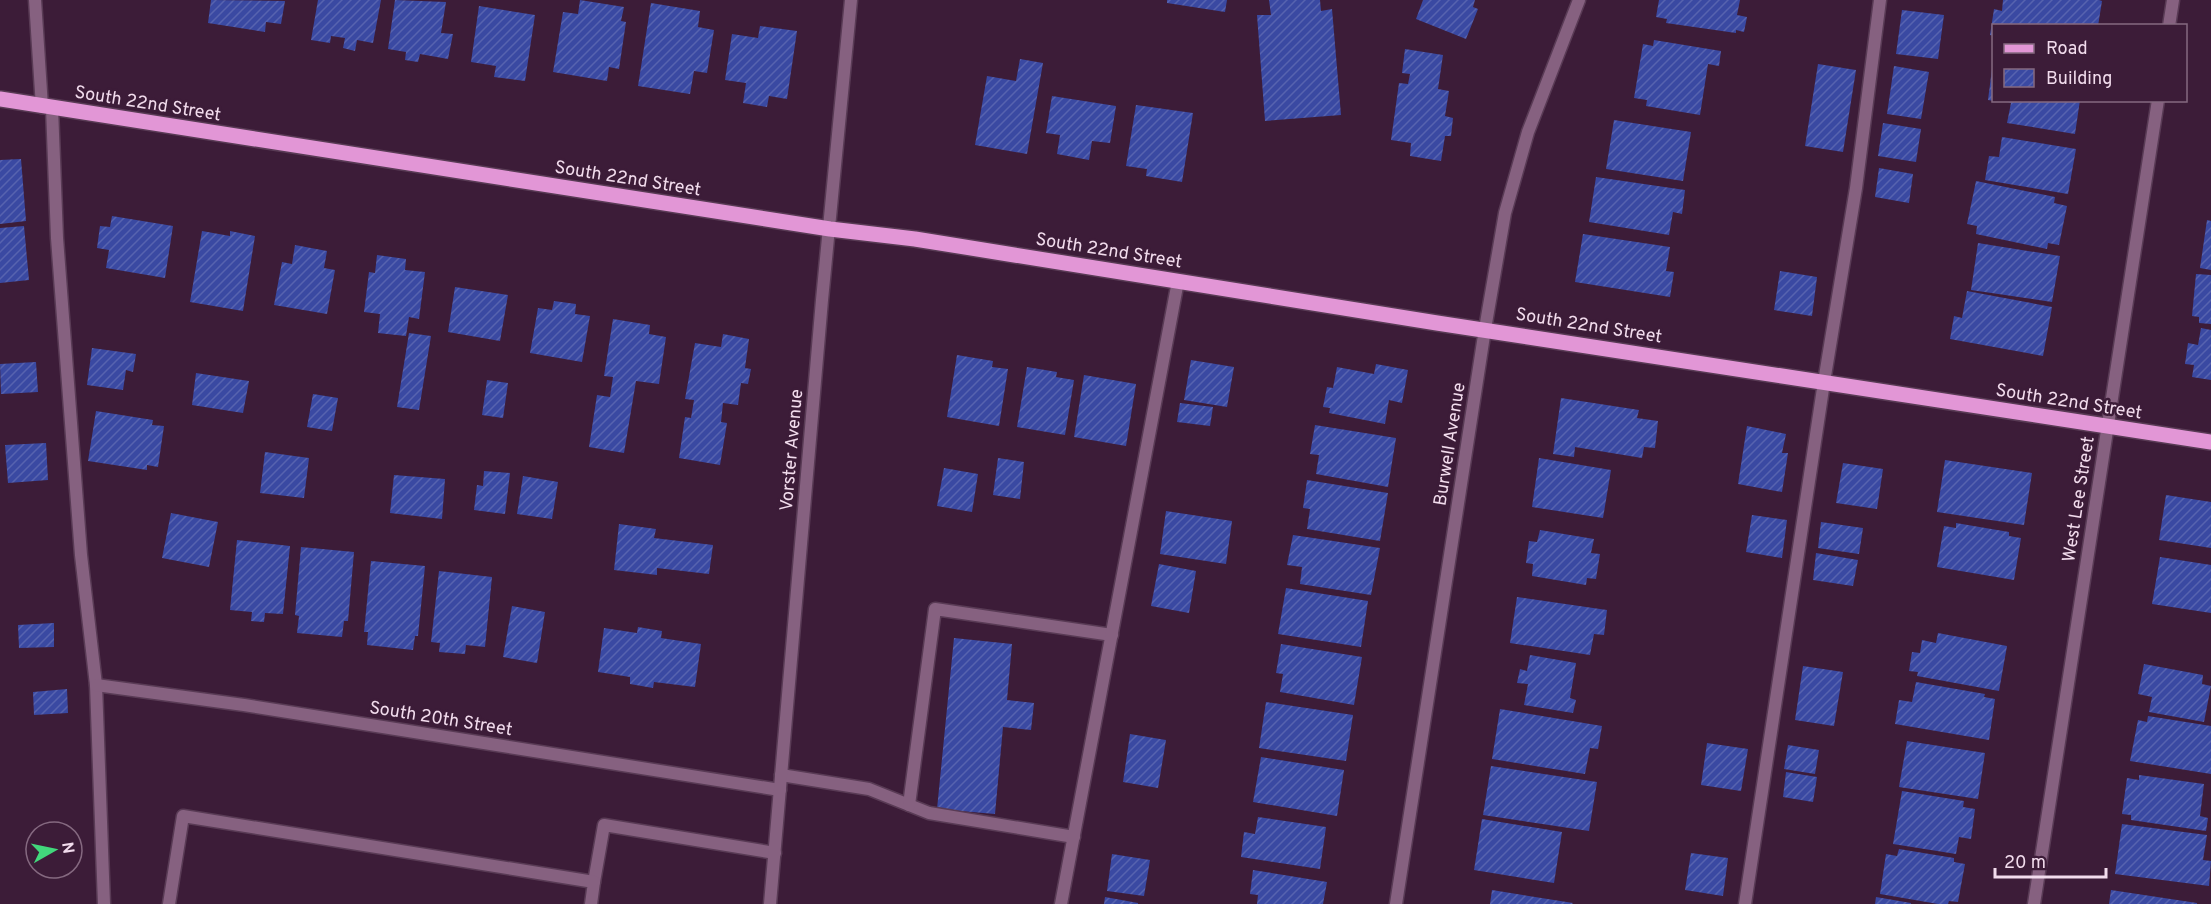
<svg xmlns="http://www.w3.org/2000/svg" width="2211" height="904" font-family="Overpass,sans-serif">
  <style>
    .building { fill: url(#building-hatch) }
    .lines { fill: none; stroke-linecap: round; stroke-linejoin: round }
    .lane-casing { stroke: #593b55; stroke-width: 15 }
    .street-casing { stroke: #593b55; stroke-width: 15 }
    .primary-casing { stroke: #593b55; stroke-width: 18 }
    .lane { stroke: #866180; stroke-width: 12 }
    .street { stroke: #866180; stroke-width: 12 }
    .primary { stroke: #e296d6; stroke-width: 15 }
    .labels { text-anchor: middle; stroke-width: 5; stroke-linejoin: round; paint-order: stroke }
    .street-label { font-size: 18px; fill: #f2dced; stroke: #3c1c38 }
  </style>
  <defs>
    <pattern id="building-hatch" width="6" height="6" patternUnits="userSpaceOnUse" patternTransform="scale(1.5)"><rect width="6" height="6" fill="#3a49a2"/><path d="M-1 1l2-2M0 6l6-6M5 7l2-2" fill="none" stroke="#5763af"/></pattern>
  </defs>
  <rect width="100%" height="100%" fill="#3c1c38"/>
  <g class="building">
    <polygon points="211,0 285,1 281,24 266,22 265,32 208,23"/>
    <polygon points="318,0 381,0 373,43 357,40 355,51 343,48 345,38 331,36 330,43 311,40"/>
    <polygon points="395,0 446,2 441,33 453,34 448,59 420,54 418,62 405,60 406,52 388,49"/>
    <polygon points="580,0 624,7 621,21 626,22 619,69 609,67 607,81 553,72 563,12 578,14"/>
    <polygon points="1167,0 1227,0 1225,12 1167,3"/>
    <polygon points="1269,0 1320,0 1321,11 1332,9 1341,115 1265,121 1257,15 1271,15"/>
    <polygon points="1423,0 1475,0 1473,7 1478,9 1466,39 1416,19"/>
    <polygon points="1659,0 1740,0 1737,15 1747,17 1744,32 1736,30 1736,33 1666,23 1667,19 1656,17"/>
    <polygon points="2003,0 2099,0 2102,1 2098,26 1994,26 1994,36 1990,35 1994,9 2002,11"/>
    <polygon points="651,3 700,11 698,27 714,30 707,73 694,71 690,94 638,86"/>
    <polygon points="479,6 535,15 525,81 494,77 496,66 471,62"/>
    <polygon points="1902,10 1944,15 1938,59 1896,54"/>
    <polygon points="760,26 797,31 787,99 769,96 767,107 743,103 746,83 725,80 732,34 758,38"/>
    <polygon points="1654,40 1721,51 1719,66 1708,64 1700,115 1646,106 1647,100 1634,98 1643,44 1653,46"/>
    <polygon points="1405,49 1443,55 1438,89 1449,91 1445,116 1453,118 1451,136 1445,136 1441,161 1410,156 1411,143 1391,140 1399,83 1408,84 1410,74 1402,73"/>
    <polygon points="1020,59 1043,63 1027,154 975,145 987,76 1016,81"/>
    <polygon points="1818,64 1856,70 1843,152 1805,146"/>
    <polygon points="1894,66 1929,72 1921,119 1887,114"/>
    <polygon points="1992,69 1994,69 1994,101 1988,100"/>
    <polygon points="1052,96 1116,106 1110,143 1092,141 1089,160 1057,154 1060,135 1046,133"/>
    <polygon points="2003,100 2080,100 2075,134 2007,123 2011,103"/>
    <polygon points="1136,105 1193,113 1182,182 1146,176 1147,169 1126,166"/>
    <polygon points="1614,120 1691,132 1683,181 1606,169"/>
    <polygon points="1883,123 1921,129 1916,162 1878,156"/>
    <polygon points="2002,137 2076,149 2068,194 1985,180 1989,156 1999,157"/>
    <polygon points="21,159 26,221 0,224 0,160"/>
    <polygon points="1879,168 1913,174 1909,203 1875,197"/>
    <polygon points="1596,177 1685,190 1682,214 1673,212 1669,235 1589,222"/>
    <polygon points="1976,181 2055,197 2054,203 2067,206 2059,245 2048,243 2047,249 1976,234 1977,226 1967,224"/>
    <polygon points="112,216 173,226 165,278 106,268 109,250 97,248 100,226 110,227"/>
    <polygon points="2207,220 2211,221 2211,270 2200,268"/>
    <polygon points="24,226 29,280 0,283 0,228"/>
    <polygon points="202,231 230,236 230,231 255,236 243,311 190,302"/>
    <polygon points="1583,234 1670,247 1666,271 1674,272 1670,297 1575,282"/>
    <polygon points="1978,243 2060,256 2052,302 1971,290"/>
    <polygon points="295,245 327,251 324,268 335,270 327,314 274,305 282,262 292,264"/>
    <polygon points="377,255 406,259 405,270 425,272 419,319 409,317 406,336 378,333 380,314 364,312 369,272 375,273"/>
    <polygon points="1780,271 1817,277 1812,316 1774,310"/>
    <polygon points="2196,274 2211,275 2211,324 2199,323 2199,317 2192,316"/>
    <polygon points="455,287 508,295 500,341 448,332"/>
    <polygon points="1967,291 2052,307 2043,356 1950,339 1954,316 1962,318"/>
    <polygon points="554,301 576,304 575,314 590,316 582,362 530,353 538,308 552,310"/>
    <polygon points="613,319 650,325 649,334 666,337 659,384 636,381 624,453 589,447 597,395 610,397 613,377 604,376"/>
    <polygon points="2201,328 2211,330 2211,380 2192,377 2194,365 2185,364 2188,343 2198,345"/>
    <polygon points="409,333 431,336 419,410 397,407"/>
    <polygon points="723,334 749,339 745,368 751,369 748,384 741,383 738,405 723,403 721,422 727,423 720,465 679,458 685,417 691,418 694,400 685,399 695,343 721,347"/>
    <polygon points="92,348 136,354 133,372 126,370 123,390 87,385"/>
    <polygon points="957,355 993,361 992,367 1008,369 999,426 947,417"/>
    <polygon points="1191,360 1234,367 1227,407 1184,400"/>
    <polygon points="36,362 38,392 1,394 0,364"/>
    <polygon points="1376,364 1408,370 1402,403 1389,400 1385,424 1329,413 1330,408 1323,407 1327,387 1333,388 1337,367 1374,374"/>
    <polygon points="1027,367 1057,372 1056,377 1074,380 1065,435 1017,427"/>
    <polygon points="196,373 249,381 243,413 192,405"/>
    <polygon points="1084,375 1136,384 1126,446 1074,437"/>
    <polygon points="487,380 508,383 503,418 482,415"/>
    <polygon points="313,394 338,398 332,431 307,427"/>
    <polygon points="1561,398 1639,410 1637,418 1658,421 1655,448 1644,447 1642,458 1575,447 1574,457 1553,454"/>
    <polygon points="1180,403 1213,407 1210,426 1177,422"/>
    <polygon points="96,411 153,420 152,425 164,426 158,467 147,465 147,470 88,461"/>
    <polygon points="1315,425 1396,438 1388,487 1316,474 1319,455 1310,454"/>
    <polygon points="1747,426 1786,434 1782,453 1788,453 1782,492 1738,484"/>
    <polygon points="46,443 48,480 8,483 5,445"/>
    <polygon points="265,452 309,458 304,498 260,493"/>
    <polygon points="998,458 1024,462 1020,499 993,495"/>
    <polygon points="1539,458 1611,470 1603,518 1532,507"/>
    <polygon points="1945,460 2032,473 2024,525 1937,512"/>
    <polygon points="1843,463 1883,469 1877,509 1836,503"/>
    <polygon points="944,468 978,474 972,512 937,506"/>
    <polygon points="484,471 510,473 505,514 474,510 477,485 483,486"/>
    <polygon points="394,475 445,479 442,519 390,513"/>
    <polygon points="523,476 558,482 552,519 517,514"/>
    <polygon points="1307,480 1388,493 1380,541 1307,529 1310,509 1303,508"/>
    <polygon points="2166,495 2211,502 2211,548 2159,540"/>
    <polygon points="1166,511 1232,521 1226,564 1160,554"/>
    <polygon points="171,513 218,522 209,567 162,558"/>
    <polygon points="1752,515 1787,520 1782,558 1746,552"/>
    <polygon points="1821,522 1863,528 1859,554 1818,548"/>
    <polygon points="1956,523 2009,532 2009,536 2021,538 2014,580 1937,567 1944,526 1956,528"/>
    <polygon points="619,524 656,529 654,538 713,545 709,574 657,568 657,575 614,570"/>
    <polygon points="1540,530 1594,539 1591,553 1600,554 1596,579 1587,578 1586,585 1532,576 1533,564 1526,563 1529,541 1537,542"/>
    <polygon points="1293,535 1380,548 1371,595 1300,584 1302,567 1287,565"/>
    <polygon points="237,540 290,546 283,614 265,613 264,622 251,621 252,612 230,610"/>
    <polygon points="301,547 354,552 348,621 344,621 342,637 297,633 299,616 295,615"/>
    <polygon points="1816,553 1858,560 1853,586 1813,580"/>
    <polygon points="2160,557 2211,565 2211,613 2152,604"/>
    <polygon points="371,561 425,566 418,636 415,636 413,650 367,645 368,632 364,632"/>
    <polygon points="1159,564 1196,571 1189,613 1151,606"/>
    <polygon points="439,571 492,577 485,647 466,645 465,654 439,652 440,643 431,642"/>
    <polygon points="1286,588 1368,601 1361,647 1278,634"/>
    <polygon points="1517,597 1607,610 1604,635 1594,634 1590,655 1510,643"/>
    <polygon points="512,606 545,612 537,663 503,657"/>
    <polygon points="54,623 54,647 19,648 18,625"/>
    <polygon points="638,627 662,631 661,638 701,644 695,687 654,682 653,688 630,684 630,677 598,672 604,628 637,633"/>
    <polygon points="1938,633 2007,646 1999,691 1917,676 1918,672 1909,671 1912,652 1920,653 1922,640 1936,643"/>
    <polygon points="954,638 1012,644 1007,700 1034,703 1031,730 1003,727 995,814 937,809"/>
    <polygon points="1281,644 1362,657 1354,705 1280,692 1283,674 1276,673"/>
    <polygon points="1530,655 1576,663 1570,698 1576,700 1573,713 1524,705 1528,684 1517,683 1520,669 1527,671"/>
    <polygon points="2144,664 2203,675 2202,684 2211,686 2204,722 2149,712 2152,697 2138,694"/>
    <polygon points="1803,666 1843,672 1834,726 1795,720"/>
    <polygon points="1916,682 1985,694 1984,697 1995,699 1989,740 1895,724 1899,700 1912,702"/>
    <polygon points="67,689 68,713 34,715 33,692"/>
    <polygon points="1266,702 1353,715 1346,761 1259,748"/>
    <polygon points="1500,709 1602,726 1598,749 1590,748 1585,774 1492,759"/>
    <polygon points="2148,716 2211,726 2211,774 2130,761 2138,720 2147,722"/>
    <polygon points="1130,734 1166,740 1158,788 1123,782"/>
    <polygon points="1907,741 1985,753 1978,799 1899,787"/>
    <polygon points="1707,743 1748,749 1741,791 1701,785"/>
    <polygon points="1788,745 1819,750 1815,774 1784,769"/>
    <polygon points="1261,757 1344,770 1337,816 1253,802"/>
    <polygon points="1491,766 1597,782 1589,831 1483,815"/>
    <polygon points="1786,772 1817,777 1813,802 1783,797"/>
    <polygon points="2139,775 2204,784 2200,816 2208,818 2206,831 2131,820 2131,815 2122,814 2127,778 2139,780"/>
    <polygon points="1902,791 1964,801 1963,807 1975,809 1971,839 1959,837 1956,854 1893,844"/>
    <polygon points="1258,817 1326,827 1320,869 1241,857 1244,832 1255,834"/>
    <polygon points="1482,819 1562,832 1554,883 1474,870"/>
    <polygon points="2122,824 2207,835 2203,860 2211,861 2209,886 2115,874"/>
    <polygon points="1899,849 1954,858 1954,862 1965,864 1958,902 1949,901 1948,904 1938,904 1880,894 1886,854 1897,856"/>
    <polygon points="1691,853 1728,858 1723,896 1685,890"/>
    <polygon points="1112,854 1150,860 1144,896 1107,891"/>
    <polygon points="1253,870 1327,882 1323,904 1257,904 1258,895 1250,894"/>
    <polygon points="1492,890 1573,903 1572,904 1490,904"/>
    <polygon points="2111,890 2197,903 2197,904 2109,904"/>
    <polygon points="1105,897 1138,903 1138,904 1104,904"/>
    <polygon points="1876,897 1911,903 1911,904 1875,904"/>
  </g>
  <g class="lines">
    <g class="lane-casing">
      <g id="lane">
        <polyline points="52,108 57,238 81,555 96,685 104,904"/>
        <polyline points="781,775 869,789 929,813 1074,837"/>
        <polyline points="909,805 935,609 1112,635"/>
        <polyline points="594,882 604,825 775,853"/>
        <polyline points="169,904 183,816 594,882 591,904"/>
        <polyline points="1061,904 1178,281"/>
        <polyline points="1745,904 1824,382 1856,188 1880,0"/>
      </g>
    </g>
    <g class="street-casing">
      <g id="street">
        <polyline points="35,0 42,107"/>
        <polyline points="2169,26 2173,0"/>
        <polyline points="96,685 244,705 780,790"/>
        <polyline points="770,904 822,300 851,0"/>
        <polyline points="1396,904 1485,329 1505,213 1528,132 1579,0"/>
        <polyline points="2034,904 2158,100"/>
      </g>
    </g>
    <g class="primary-casing">
      <polyline id="primary" points="0,99 830,229 915,239 1437,323 2211,442"/>
    </g>
    <use href="#lane" class="lane"/>
    <use href="#street" class="street"/>
    <use href="#primary" class="primary"/>
  </g>
  <g class="labels">
    <g class="street-label">
      <text transform="translate(148 103) rotate(9)" y="6">South 22nd Street</text>
      <text transform="translate(628 178) rotate(9)" y="6">South 22nd Street</text>
      <text transform="translate(1109 250) rotate(9)" y="6">South 22nd Street</text>
      <text transform="translate(1589 325) rotate(9)" y="6">South 22nd Street</text>
      <text transform="translate(2069 401) rotate(9)" y="6">South 22nd Street</text>
      <text transform="translate(1449 444) rotate(-81)" y="6">Burwell Avenue</text>
      <text transform="translate(791 450) rotate(-85)" y="6">Vorster Avenue</text>
      <text transform="translate(2078 499) rotate(-81)" y="6">West Lee Street</text>
      <text transform="translate(441 718) rotate(9)" y="6">South 20th Street</text>
    </g>
  </g>
  <rect x="1992" y="24" width="195" height="78" fill="#3c1c38" stroke="#856980" stroke-width="1.5"/>
  <rect x="2004" y="44" width="30" height="9" fill="#e296d6" stroke="#856980" stroke-width="1.5"/>
  <text x="2046" y="54" font-size="18" fill="#f2dced">Road</text>
  <rect x="2004" y="69" width="30" height="18" fill="url(#building-hatch)" stroke="#856980" stroke-width="1.5"/>
  <text x="2046" y="84" font-size="18" fill="#f2dced">Building</text>
  <g transform="translate(54 850) rotate(81)"><circle r="28" fill="#3c1c38" stroke="#856980" stroke-width="1.5"/>
  <path d="M0-4.5L10 22L0 15L-10 22Z" fill="#42d77c"/>
  <text y="-9" font-size="16" font-weight="bold" text-anchor="middle" fill="#f2dced">N</text>
  </g>
  <path d="M1995 868v9h111v-9" fill="none" stroke="#f2dced" stroke-width="3"/>
  <text x="2004" y="868" font-size="18" fill="#f2dced" stroke="#3c1c38" stroke-width="4.5" paint-order="stroke">20 m</text>
</svg>
